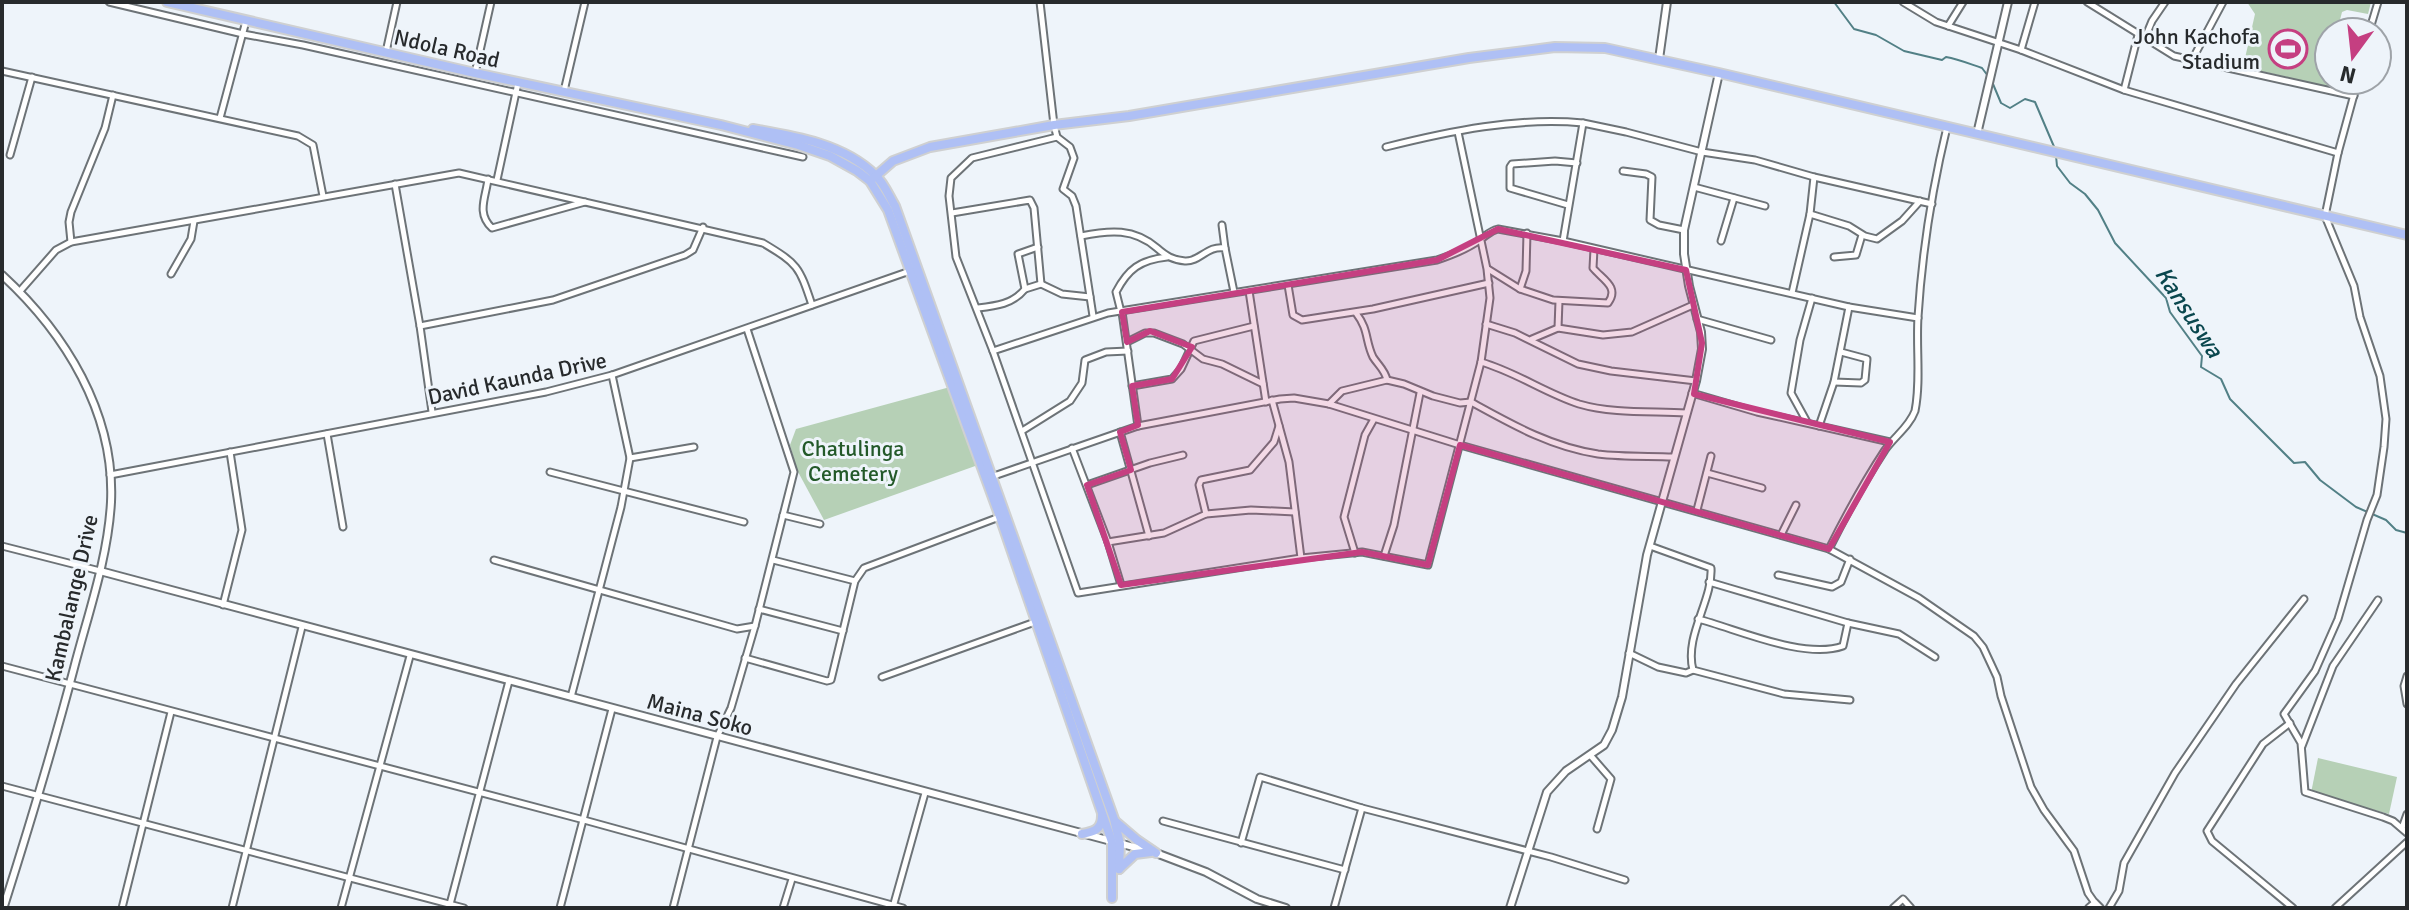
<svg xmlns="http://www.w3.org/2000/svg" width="2409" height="910" font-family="Signika,sans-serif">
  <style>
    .green { fill: #b6d0b6 }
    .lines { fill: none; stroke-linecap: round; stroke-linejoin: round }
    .stream { stroke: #528086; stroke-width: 2 }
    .minor-casing { stroke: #6d7377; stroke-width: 9 }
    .tertiary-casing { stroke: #6d7377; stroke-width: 10 }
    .primary-casing { stroke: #cfd0d1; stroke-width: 12 }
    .minor { stroke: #fff; stroke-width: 5 }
    .tertiary { stroke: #fff; stroke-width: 6 }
    .primary { stroke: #afc0f5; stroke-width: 8 }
    .marked { fill: #c53f81; fill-opacity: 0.2; stroke: #c53f81; stroke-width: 6; stroke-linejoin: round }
    .labels { text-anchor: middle; stroke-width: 6; stroke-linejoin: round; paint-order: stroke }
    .poi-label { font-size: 22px; fill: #272a2c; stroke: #eef4fa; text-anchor: end }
    .street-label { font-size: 22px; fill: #272a2c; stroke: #eef4fa }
    .park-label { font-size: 22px; fill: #235929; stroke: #eef4fa }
    .water-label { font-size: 24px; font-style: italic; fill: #0a474e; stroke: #eef4fa }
  </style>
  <rect width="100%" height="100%" fill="#eef4fa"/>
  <g class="green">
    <polygon points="2247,2 2371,2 2368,14 2347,10 2342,12 2337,32 2329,32 2330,87 2243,67 2255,14"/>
    <polygon points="950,387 978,465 824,520 797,470 790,445 796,429"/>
    <polygon points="2318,758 2397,777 2389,814 2311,793"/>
  </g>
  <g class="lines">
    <g class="stream">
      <path d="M1834 2 1854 29 1876 35 1904 51 1942 60 1946 57C1958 59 1970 64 1982 68L1988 76"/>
      <polyline points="1993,84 2001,103 2010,108 2025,99 2035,102 2055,149"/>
      <polyline points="2056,156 2057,166 2070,183 2085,194 2098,210 2115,243 2166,298 2170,312 2202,356 2201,367 2221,379 2230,399 2294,463 2305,462 2320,480 2356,507 2386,520 2396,530 2407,533"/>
    </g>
    <g class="minor-casing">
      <g id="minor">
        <polyline points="109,2 243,34 303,45 803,157"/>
        <polyline points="1040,2 1054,125 1057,137 1070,147 1074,158 1063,189 1072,196 1076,206 1093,316"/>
        <polyline points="1903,2 1936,22 2021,50 2124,90 2338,153"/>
        <polyline points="2087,2 2174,56 2354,96"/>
        <polyline points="1948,26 1963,2"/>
        <polyline points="2369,32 2378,2"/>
        <polyline points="2145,38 2152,21 2165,2"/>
        <polyline points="2021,50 2035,2"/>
        <polyline points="386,52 397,2"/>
        <polyline points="2192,60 2223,2"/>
        <polyline points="2,71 298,136 313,145 323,196"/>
        <polyline points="475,73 491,2"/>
        <polyline points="2358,80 2338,153 2325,216 2354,286 2360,317 2380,376 2386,419 2384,447 2377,495 2367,520 2338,619 2315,671 2284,714 2301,743 2305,792 2383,817 2393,821 2407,833"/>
        <polyline points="2124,90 2138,35"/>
        <polyline points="564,91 585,2"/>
        <polyline points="220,118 246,21"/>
        <path d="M1458 132 1487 269 1490 298 1481 362 1428 565 1362 552 1301 558 1078 593 993 351 1108 313 1437 260C1452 255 1468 249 1481 239 1488 234 1490 231 1498 229L1563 241 1849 307 1918 318"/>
        <path d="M1386 147C1450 131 1517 117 1583 123"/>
        <polyline points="10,155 32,77"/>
        <polyline points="1623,171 1646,174 1652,177 1650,220 1659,225 1684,230"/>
        <path d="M488 179C486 197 476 213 492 228L585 202"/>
        <polyline points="497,180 518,83"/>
        <polyline points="395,184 420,326 432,412"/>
        <polyline points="1694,187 1765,206"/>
        <polyline points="1568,205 1510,188 1510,167 1512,164 1555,161 1577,163"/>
        <polyline points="952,213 1030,200 1034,208 1041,284"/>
        <polyline points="1810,214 1849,226 1865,236 1877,239 1902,221 1920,201"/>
        <polyline points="1222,225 1225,248"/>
        <path d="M1081 236C1110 230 1134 228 1157 248 1166 256 1173 260 1185 261 1200 262 1207 245 1225 248L1234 292"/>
        <polyline points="1563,241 1583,123 1626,132 1702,152 1755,160 1814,177 1932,204"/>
        <polyline points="1721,241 1734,198"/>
        <polyline points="71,242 69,222 71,212 105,128 113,95"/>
        <polyline points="1834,257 1856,255 1862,235"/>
        <path d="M1488 269 1520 289 1553 300 1608 303C1620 287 1602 279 1593 268L1594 249"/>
        <polyline points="171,274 191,239 194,221"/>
        <polyline points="1288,285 1293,315 1302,320 1373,309 1489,283"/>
        <polyline points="1025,289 1041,284 1062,294 1090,297"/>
        <polyline points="1520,289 1526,271 1527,233"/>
        <path d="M20 291 56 250 71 242 459 173 763 243C798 264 799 266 812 305"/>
        <polyline points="1249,291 1266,402"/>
        <polyline points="1792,293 1810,214 1814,177"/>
        <path d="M978 308C996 306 1013 304 1025 289L1018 254 1038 247"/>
        <path d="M1121 312 1116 292C1128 269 1140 260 1167 257"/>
        <polyline points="1122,312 1138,426"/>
        <path d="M1356 313C1369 330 1365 340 1373 357 1378 365 1385 370 1387 380"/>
        <polyline points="1697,319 1771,340"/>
        <polyline points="1486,324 1515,333 1578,364 1611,371 1696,381"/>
        <polyline points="420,326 553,300 685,255 693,250 703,227"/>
        <polyline points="1558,328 1559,301"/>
        <polyline points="1532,339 1558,328 1603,335 1632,332 1693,305"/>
        <polyline points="1127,342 1145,333 1154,333 1183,344 1203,359 1222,364 1263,384"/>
        <polyline points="993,351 956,257 949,196 951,178 972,158 1057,137"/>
        <path d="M1481 362C1516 372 1545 393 1579 404 1613 414 1652 411 1686 413"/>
        <polyline points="1834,382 1861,383 1865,380 1867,359 1841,352"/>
        <polyline points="1132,386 1172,379 1181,369 1194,341 1254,326"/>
        <polyline points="1692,393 1757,412 1890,442"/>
        <polyline points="1272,400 1289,462 1301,558"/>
        <path d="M1329 404 1342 391 1387 380 1404 384 1433 396 1460 403 1471 402C1511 424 1551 447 1598 454 1622 457 1648 456 1673 457"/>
        <polyline points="1807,422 1791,393 1800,340 1812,298"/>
        <polyline points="1819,426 1834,382 1849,307"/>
        <polyline points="1022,431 1070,401 1082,383 1085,360 1106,352 1128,351"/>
        <polyline points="1120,432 1149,536"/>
        <polyline points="327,434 343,527"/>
        <polyline points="1072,448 1108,542"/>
        <polyline points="630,458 694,447"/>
        <polyline points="550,472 744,522"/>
        <polyline points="1707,473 1762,488"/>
        <polyline points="110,475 546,392 612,375 910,271"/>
        <polyline points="991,477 1138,426 1280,399 1294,398 1329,404 1460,445 1829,549 1919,598 1974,636 1983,647 1997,677 2001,696 2031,787 2044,810 2074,851 2088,893 2095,903"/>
        <polyline points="1087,485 1150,463 1183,455"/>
        <polyline points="1697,510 1711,456"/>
        <polyline points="1206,514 1199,485 1201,480 1250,470 1274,442 1279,426"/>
        <polyline points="783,515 820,524"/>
        <polyline points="1781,535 1796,505"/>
        <polyline points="2,546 100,571"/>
        <path d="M1650 546 1711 568C1713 600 1684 636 1693 670L1784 694 1850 700"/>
        <path d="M1829 549C1846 515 1864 482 1885 450 1895 436 1909 427 1915 411 1921 381 1916 348 1918 317 1922 254 1932 189 1947 127"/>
        <polyline points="1355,553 1344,517 1365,435 1374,419"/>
        <polyline points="1384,556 1394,525 1420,393"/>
        <polyline points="494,560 737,629 755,626"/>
        <polyline points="773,560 855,581"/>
        <polyline points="1778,575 1832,587 1841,582 1850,559"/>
        <polyline points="1709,582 1848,623 1899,634 1935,657"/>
        <polyline points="1121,585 1108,542 1164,533 1206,514 1251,510 1295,512"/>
        <polyline points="223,605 242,530 230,452"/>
        <polyline points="759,609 843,631"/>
        <path d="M1698 619C1737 629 1804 660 1843 646L1848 623"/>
        <polyline points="1629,653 1658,667 1686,673 1693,670"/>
        <polyline points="745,658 827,681 831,680 855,581 864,568 1002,516"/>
        <polyline points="2,666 584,820 903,908"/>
        <polyline points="2407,676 2404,686 2407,704"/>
        <polyline points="882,677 1035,622"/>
        <polyline points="571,697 621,507 630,458 612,375"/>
        <polyline points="2290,723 2263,744 2207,831 2212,841 2293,908"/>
        <polyline points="2302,746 2333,666 2378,600"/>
        <polyline points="1591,756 1611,779 1597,829"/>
        <polyline points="2,786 464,908"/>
        <polyline points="1163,821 1345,870"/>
        <polyline points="2402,828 2407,814"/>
        <polyline points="1241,843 1260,777 1362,808 1551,857 1625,880"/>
        <polyline points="893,907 925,793"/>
        <polyline points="122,908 171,712"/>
        <polyline points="232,908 302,627"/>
        <polyline points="341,908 410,656"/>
        <polyline points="449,908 509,681"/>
        <polyline points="560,908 612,709"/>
        <polyline points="673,908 717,737 731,708 755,626 794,472 747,329"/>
        <polyline points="783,908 792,879"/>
        <polyline points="1334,908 1362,808"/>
        <polyline points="1893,908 1903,899 1911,908"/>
        <polyline points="2109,908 2119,891 2124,863 2175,773 2236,684 2304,599"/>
        <polyline points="2335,908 2407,842"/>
      </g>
    </g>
    <g class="tertiary-casing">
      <g id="tertiary">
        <polyline points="1659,59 1667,2"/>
        <polyline points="1977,134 2008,2"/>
        <path d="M2 275C65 333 115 413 111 502 108 558 88 614 74 668 53 748 29 827 4 906"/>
        <polyline points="100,571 1156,853 1206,872 1257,899 1286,908"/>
        <polyline points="1510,908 1547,792 1566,771 1604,745 1612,730 1622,697 1647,555 1696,381 1702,349 1701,332 1689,286 1684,254 1684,230 1719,73"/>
        <polyline points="2089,908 2095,903 2100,908"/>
      </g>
    </g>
    <g class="primary-casing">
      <g id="primary">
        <polyline points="167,2 475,73 721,125 798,145 830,156 857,171 870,181 888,210 1000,517 1112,842 1112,898"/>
        <path d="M753 129C794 136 844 144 875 175 884 183 889 196 895 206L1114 819 1120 844 1119 869"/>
        <polyline points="870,181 893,161 930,147 1054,125 1129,116 1469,58 1555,47 1605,48 1719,73 2407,235"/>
        <polyline points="1116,822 1137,840 1156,853"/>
        <path d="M1082 834C1093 832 1102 830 1102 816"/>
        <polyline points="1119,869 1135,854 1151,852"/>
      </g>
    </g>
    <use href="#minor" class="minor"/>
    <use href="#tertiary" class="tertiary"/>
    <use href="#primary" class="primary"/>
  </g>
  <path class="marked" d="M1498 229 1686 270 1702 343 1694 394 1890 442 1829 549 1460 445 1428 565 1362 552 1121 585 1087 485 1131 470 1120 432 1138 425 1132 386 1172 379 1192 347 1150 331 1127 342 1122 312 1437 260Z"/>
  <defs>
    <g id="stadium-ring" transform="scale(2)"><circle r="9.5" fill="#eef4fa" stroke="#c53f81" stroke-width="1.5"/><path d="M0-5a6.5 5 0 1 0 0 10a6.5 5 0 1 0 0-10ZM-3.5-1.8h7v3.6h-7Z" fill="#c53f81"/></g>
  </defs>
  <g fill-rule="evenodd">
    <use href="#stadium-ring" x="2288" y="49"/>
  </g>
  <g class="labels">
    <g class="poi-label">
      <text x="2260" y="44">John Kachofa<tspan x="2260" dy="25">Stadium</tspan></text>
    </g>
    <g class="street-label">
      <text transform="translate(447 48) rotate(13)" y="8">Ndola Road</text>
      <text transform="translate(517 378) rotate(-12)" y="8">David Kaunda Drive</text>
      <text transform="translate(71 598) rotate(-77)" y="8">Kambalange Drive</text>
      <text transform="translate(700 714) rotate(15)" y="8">Maina Soko</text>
    </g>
    <g class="park-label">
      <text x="853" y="456">Chatulinga<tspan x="853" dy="25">Cemetery</tspan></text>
    </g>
    <g class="water-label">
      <text transform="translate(2189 312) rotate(57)" y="8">Kansuswa</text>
    </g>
  </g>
  <rect width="2409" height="910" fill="none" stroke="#272a2c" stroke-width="8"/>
  <g transform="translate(2353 56) rotate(195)"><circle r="38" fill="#eef4fa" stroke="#9ea3a8" stroke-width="2"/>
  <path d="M0-6L14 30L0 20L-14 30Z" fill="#c53f81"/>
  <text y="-12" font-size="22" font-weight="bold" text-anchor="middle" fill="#272a2c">N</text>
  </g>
</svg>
